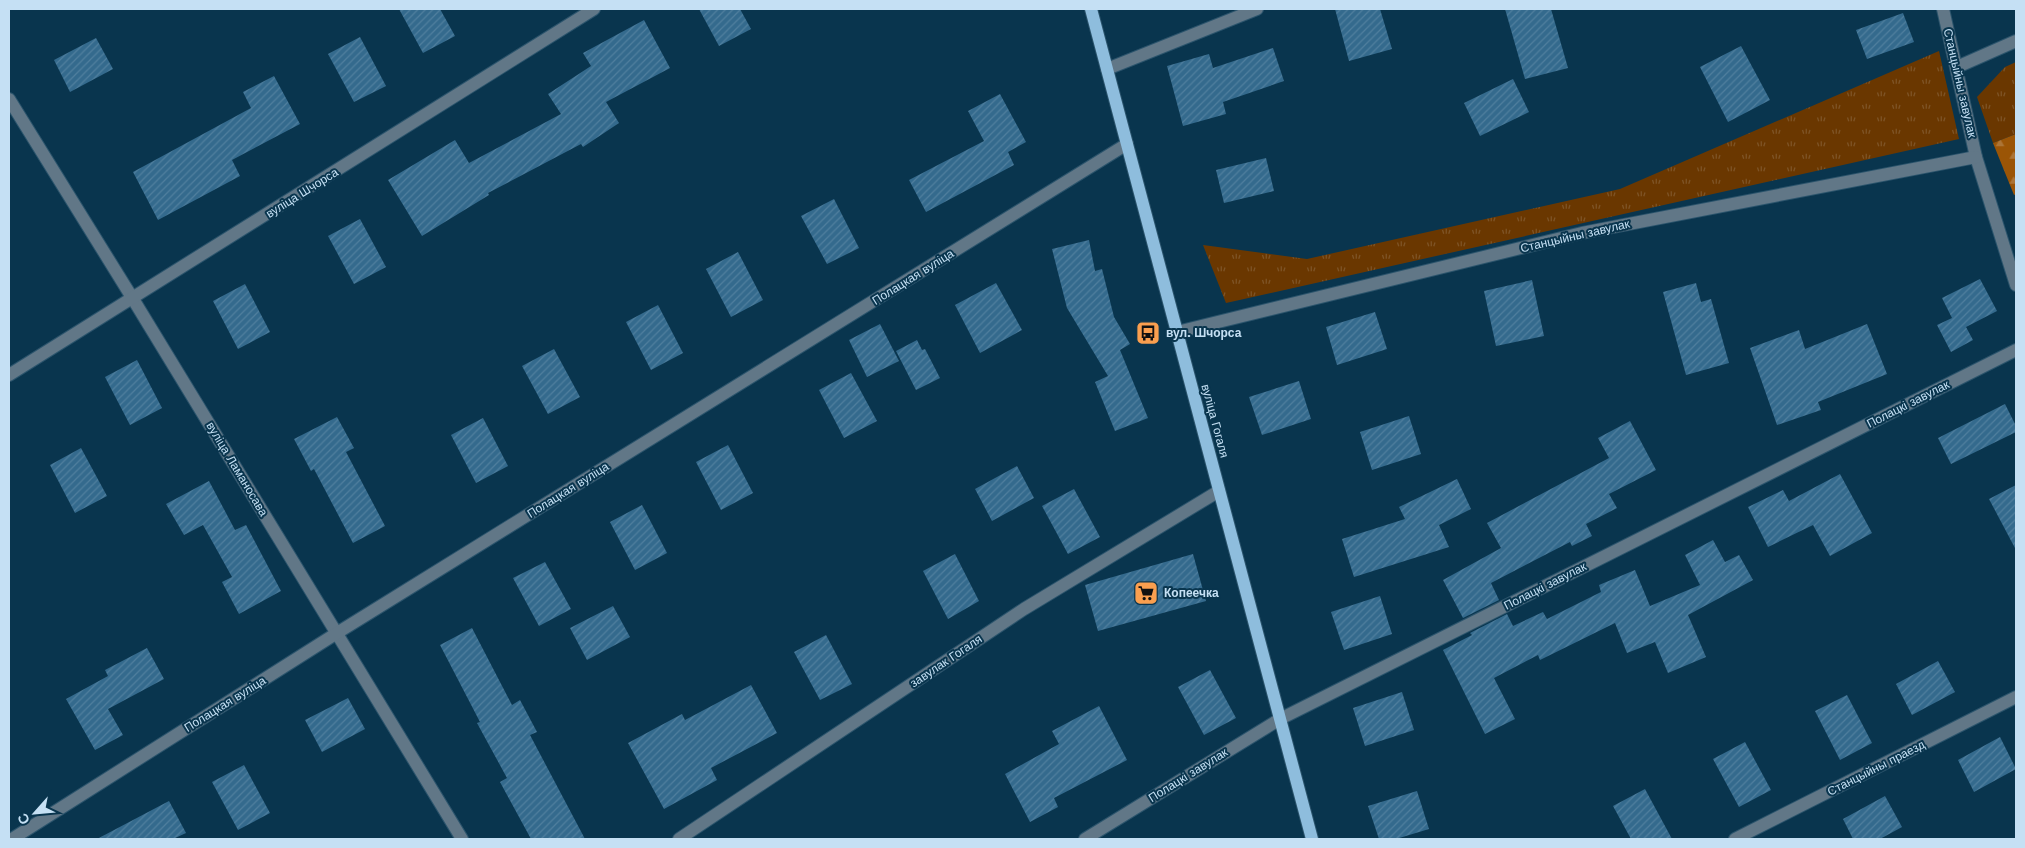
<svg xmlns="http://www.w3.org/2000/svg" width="2025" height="848" font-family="'Work Sans',sans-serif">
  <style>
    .grass { fill: url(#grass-tufts) }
    .forest { fill: url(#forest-firs) }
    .building { fill: url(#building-hatch) }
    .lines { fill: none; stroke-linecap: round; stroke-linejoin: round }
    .minor-casing { stroke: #2b546c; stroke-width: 14 }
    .major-casing { stroke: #2b546c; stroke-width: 14 }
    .minor { stroke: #617787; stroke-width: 12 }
    .major { stroke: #8ebddd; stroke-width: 12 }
    .labels { text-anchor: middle; stroke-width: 4; stroke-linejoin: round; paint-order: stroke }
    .street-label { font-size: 12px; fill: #c5e0f4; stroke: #09354e }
    .poi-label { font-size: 12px; font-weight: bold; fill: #c5e0f4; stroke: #09354e; text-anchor: start }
  </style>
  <defs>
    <pattern id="grass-tufts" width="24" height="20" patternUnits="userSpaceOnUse" patternTransform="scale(1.25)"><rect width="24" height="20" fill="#6a3700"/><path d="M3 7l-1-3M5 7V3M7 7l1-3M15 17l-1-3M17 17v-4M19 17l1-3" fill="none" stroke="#7e5426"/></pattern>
    <pattern id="forest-firs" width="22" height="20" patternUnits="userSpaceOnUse" patternTransform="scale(1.25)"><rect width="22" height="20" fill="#9b5506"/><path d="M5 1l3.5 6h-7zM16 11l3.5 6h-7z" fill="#ac7537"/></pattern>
    <pattern id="building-hatch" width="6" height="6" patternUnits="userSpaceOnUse" patternTransform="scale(1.25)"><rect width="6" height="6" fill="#346a8d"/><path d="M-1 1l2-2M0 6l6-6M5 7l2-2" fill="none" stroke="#507f9e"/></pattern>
  </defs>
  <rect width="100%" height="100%" fill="#09354e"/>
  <g class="grass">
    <polygon points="1939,51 1959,139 1226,303 1203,245 1307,259 1620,189"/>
    <polygon points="2016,62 2016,134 1993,143 1977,97 2005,67"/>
  </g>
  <polygon class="forest" points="2016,134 2016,194 2014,195 1993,143"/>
  <g class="building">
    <polygon points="399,9 440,9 455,36 423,53"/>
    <polygon points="699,9 740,9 751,29 719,46"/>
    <polygon points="1335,9 1380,9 1392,49 1349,61"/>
    <polygon points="1505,9 1551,9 1568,68 1525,79"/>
    <polygon points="1903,13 1914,42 1867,59 1856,30"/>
    <polygon points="644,20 670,68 606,102 619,123 583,147 581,144 488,193 489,195 422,236 388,180 455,140 469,163 561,114 548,94 591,66 583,53"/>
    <polygon points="360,37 386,86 354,102 328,54"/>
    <polygon points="96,38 113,69 70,92 54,60"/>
    <polygon points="1741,46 1770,100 1728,122 1700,67"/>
    <polygon points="1273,48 1284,81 1223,102 1226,114 1183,126 1167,66 1209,54 1213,68"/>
    <polygon points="274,76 300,124 232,160 240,176 158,220 133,172 251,108 243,92"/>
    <polygon points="1513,79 1529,112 1480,136 1464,103"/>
    <polygon points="1000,94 1026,142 1008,152 1014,165 926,212 909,180 984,141 968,111"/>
    <polygon points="1266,158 1274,191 1224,203 1216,170"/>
    <polygon points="834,199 859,248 827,264 801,216"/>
    <polygon points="360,219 386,267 354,284 328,236"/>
    <polygon points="1089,240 1095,271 1102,269 1114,317 1130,344 1120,350 1148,418 1115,431 1095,382 1108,376 1067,308 1052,249"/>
    <polygon points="738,252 763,300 731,317 706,269"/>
    <polygon points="1980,279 1997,311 1966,327 1973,340 1951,352 1937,325 1952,318 1942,298"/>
    <polygon points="1532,280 1544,336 1496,346 1484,291"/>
    <polygon points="996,283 1022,330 980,353 955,305"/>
    <polygon points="1696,283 1701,302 1711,299 1729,363 1686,375 1663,292"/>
    <polygon points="245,284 270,332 238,349 213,301"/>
    <polygon points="658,305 683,353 651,370 626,322"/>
    <polygon points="1375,312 1387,349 1337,365 1326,327"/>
    <polygon points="880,324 899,361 867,377 849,340"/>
    <polygon points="1867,324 1887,374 1818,402 1821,410 1777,425 1750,348 1799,330 1805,349"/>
    <polygon points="917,340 922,350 925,349 940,378 916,390 896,351"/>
    <polygon points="554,349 580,397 548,414 522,366"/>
    <polygon points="137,360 162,408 130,425 105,377"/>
    <polygon points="851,373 877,421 844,438 819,390"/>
    <polygon points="1299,381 1311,419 1262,435 1249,397"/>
    <polygon points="2005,404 2016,426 2016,432 1951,464 1938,438"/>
    <polygon points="1409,416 1421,454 1372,470 1360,432"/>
    <polygon points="337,417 354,448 346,452 385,526 353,543 314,469 311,471 294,439"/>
    <polygon points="483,418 508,466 476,483 451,435"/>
    <polygon points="1630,421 1656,470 1609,494 1617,508 1586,524 1592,536 1572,546 1570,542 1491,583 1499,600 1463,618 1443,580 1501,548 1487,523 1609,458 1598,438"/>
    <polygon points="728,445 753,493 721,510 696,462"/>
    <polygon points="81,448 107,496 75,513 50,465"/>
    <polygon points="1017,466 1034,498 992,521 975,489"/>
    <polygon points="1840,474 1872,533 1830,556 1813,525 1768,547 1748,507 1783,490 1789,501"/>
    <polygon points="1457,479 1471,509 1439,525 1449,547 1354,577 1342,539 1405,519 1399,507"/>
    <polygon points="209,481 235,530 246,525 281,591 239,614 222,582 232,577 203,525 184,535 166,504"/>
    <polygon points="2016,485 2016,550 1989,499"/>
    <polygon points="1074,489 1100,537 1068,554 1042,506"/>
    <polygon points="642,505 667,553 635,570 610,522"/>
    <polygon points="1713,540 1725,562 1739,555 1753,580 1688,615 1706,657 1668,673 1655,642 1627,653 1615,623 1540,660 1538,655 1494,678 1515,719 1485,734 1443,650 1472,635 1470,633 1507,614 1513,626 1543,612 1547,619 1601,592 1599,585 1635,570 1650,606 1700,585 1685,555"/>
    <polygon points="955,554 979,601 948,619 923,571"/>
    <polygon points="1193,554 1206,601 1098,631 1085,585"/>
    <polygon points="545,562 571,609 539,626 513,578"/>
    <polygon points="1380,596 1392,634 1344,650 1331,612"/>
    <polygon points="613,606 630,637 587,660 570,628"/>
    <polygon points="472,628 512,705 520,700 537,732 530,735 585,839 531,839 500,782 507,778 477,723 480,722 440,645"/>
    <polygon points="826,635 852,684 820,700 794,652"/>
    <polygon points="147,648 164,679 108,709 123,735 95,750 66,699 108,676 105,670"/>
    <polygon points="1938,661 1955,692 1912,715 1896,684"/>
    <polygon points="1210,670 1236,718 1204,735 1178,687"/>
    <polygon points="751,685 777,733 711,768 717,780 664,809 628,743 682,714 685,720"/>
    <polygon points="1402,692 1414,730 1365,746 1353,708"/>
    <polygon points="1847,695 1872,743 1840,760 1815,711"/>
    <polygon points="348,698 365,729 322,752 305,720"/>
    <polygon points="1099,706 1127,760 1054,798 1058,807 1030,822 1005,774 1059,744 1052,731"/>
    <polygon points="2000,737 2016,769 1974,792 1958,760"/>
    <polygon points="1745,742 1771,790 1739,807 1713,759"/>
    <polygon points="244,765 270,813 238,830 212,782"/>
    <polygon points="1645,789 1672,839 1631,839 1613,806"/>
    <polygon points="1417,791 1429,829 1396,839 1379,839 1368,806"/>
    <polygon points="1885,796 1902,827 1880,839 1853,839 1843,819"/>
    <polygon points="169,801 186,833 173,839 97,839"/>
  </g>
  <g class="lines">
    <g class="minor-casing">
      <g id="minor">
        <polyline points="1943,9 1976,157 2016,285"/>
        <polyline points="1957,67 2016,41"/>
        <polyline points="1107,69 1257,9"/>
        <polyline points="9,99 133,299 462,839"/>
        <polyline points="1177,332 1582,233 1976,157"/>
        <polyline points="9,375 594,9"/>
        <polyline points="12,839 337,633 1127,144"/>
        <polyline points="679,839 1024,609 1219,491"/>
        <polyline points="1085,839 1280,719 2016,350"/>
        <polyline points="1735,839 2016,697"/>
      </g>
    </g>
    <g class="major-casing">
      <polyline id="major" points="1091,9 1312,839"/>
    </g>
    <use href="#minor" class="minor"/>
    <use href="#major" class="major"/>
  </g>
  <defs>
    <g id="bus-square" transform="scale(1.25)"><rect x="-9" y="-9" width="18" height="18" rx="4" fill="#fa9f4f" stroke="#09354e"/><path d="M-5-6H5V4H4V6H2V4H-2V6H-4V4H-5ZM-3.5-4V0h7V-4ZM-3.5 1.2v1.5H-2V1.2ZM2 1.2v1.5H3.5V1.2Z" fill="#111"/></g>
    <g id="supermarket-square" transform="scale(1.25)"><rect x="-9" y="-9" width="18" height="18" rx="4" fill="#fa9f4f" stroke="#09354e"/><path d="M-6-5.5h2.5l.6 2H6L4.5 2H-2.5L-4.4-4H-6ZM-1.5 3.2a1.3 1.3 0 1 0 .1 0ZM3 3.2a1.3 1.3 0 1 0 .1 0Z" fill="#111"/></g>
  </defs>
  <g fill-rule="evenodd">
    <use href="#bus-square" x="1148" y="333"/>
    <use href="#supermarket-square" x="1146" y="593"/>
  </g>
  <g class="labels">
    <g class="street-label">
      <text transform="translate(1960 83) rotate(77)" y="4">Станцыйны завулак</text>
      <text transform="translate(302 193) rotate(-32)" y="4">вуліца Шчорса</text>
      <text transform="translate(1575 236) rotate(-13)" y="4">Станцыйны завулак</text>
      <text transform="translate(913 277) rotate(-32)" y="4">Полацкая вуліца</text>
      <text transform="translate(1908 404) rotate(-27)" y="4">Полацкі завулак</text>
      <text transform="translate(1215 421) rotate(75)" y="4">вуліца Гогаля</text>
      <text transform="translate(237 469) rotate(59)" y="4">вуліца Ламаносава</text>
      <text transform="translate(568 490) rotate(-32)" y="4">Полацкая вуліца</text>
      <text transform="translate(1545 586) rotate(-27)" y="4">Полацкі завулак</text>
      <text transform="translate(946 661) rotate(-34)" y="4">завулак Гогаля</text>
      <text transform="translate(225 704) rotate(-32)" y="4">Полацкая вуліца</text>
      <text transform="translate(1876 768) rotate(-27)" y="4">Станцыйны праезд</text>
      <text transform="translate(1188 775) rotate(-32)" y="4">Полацкі завулак</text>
    </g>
    <g class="poi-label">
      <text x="1166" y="337">вул. Шчорса</text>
      <text x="1164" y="597">Копеечка</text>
    </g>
  </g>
  <rect width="2025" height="848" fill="none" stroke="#c5e0f4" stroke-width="20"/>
  <g transform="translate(35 813) rotate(243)" stroke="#09354e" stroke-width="4" paint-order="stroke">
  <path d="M0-4L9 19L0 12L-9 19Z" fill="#c5e0f4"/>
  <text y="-8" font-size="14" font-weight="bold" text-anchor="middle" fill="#c5e0f4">С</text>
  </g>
</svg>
